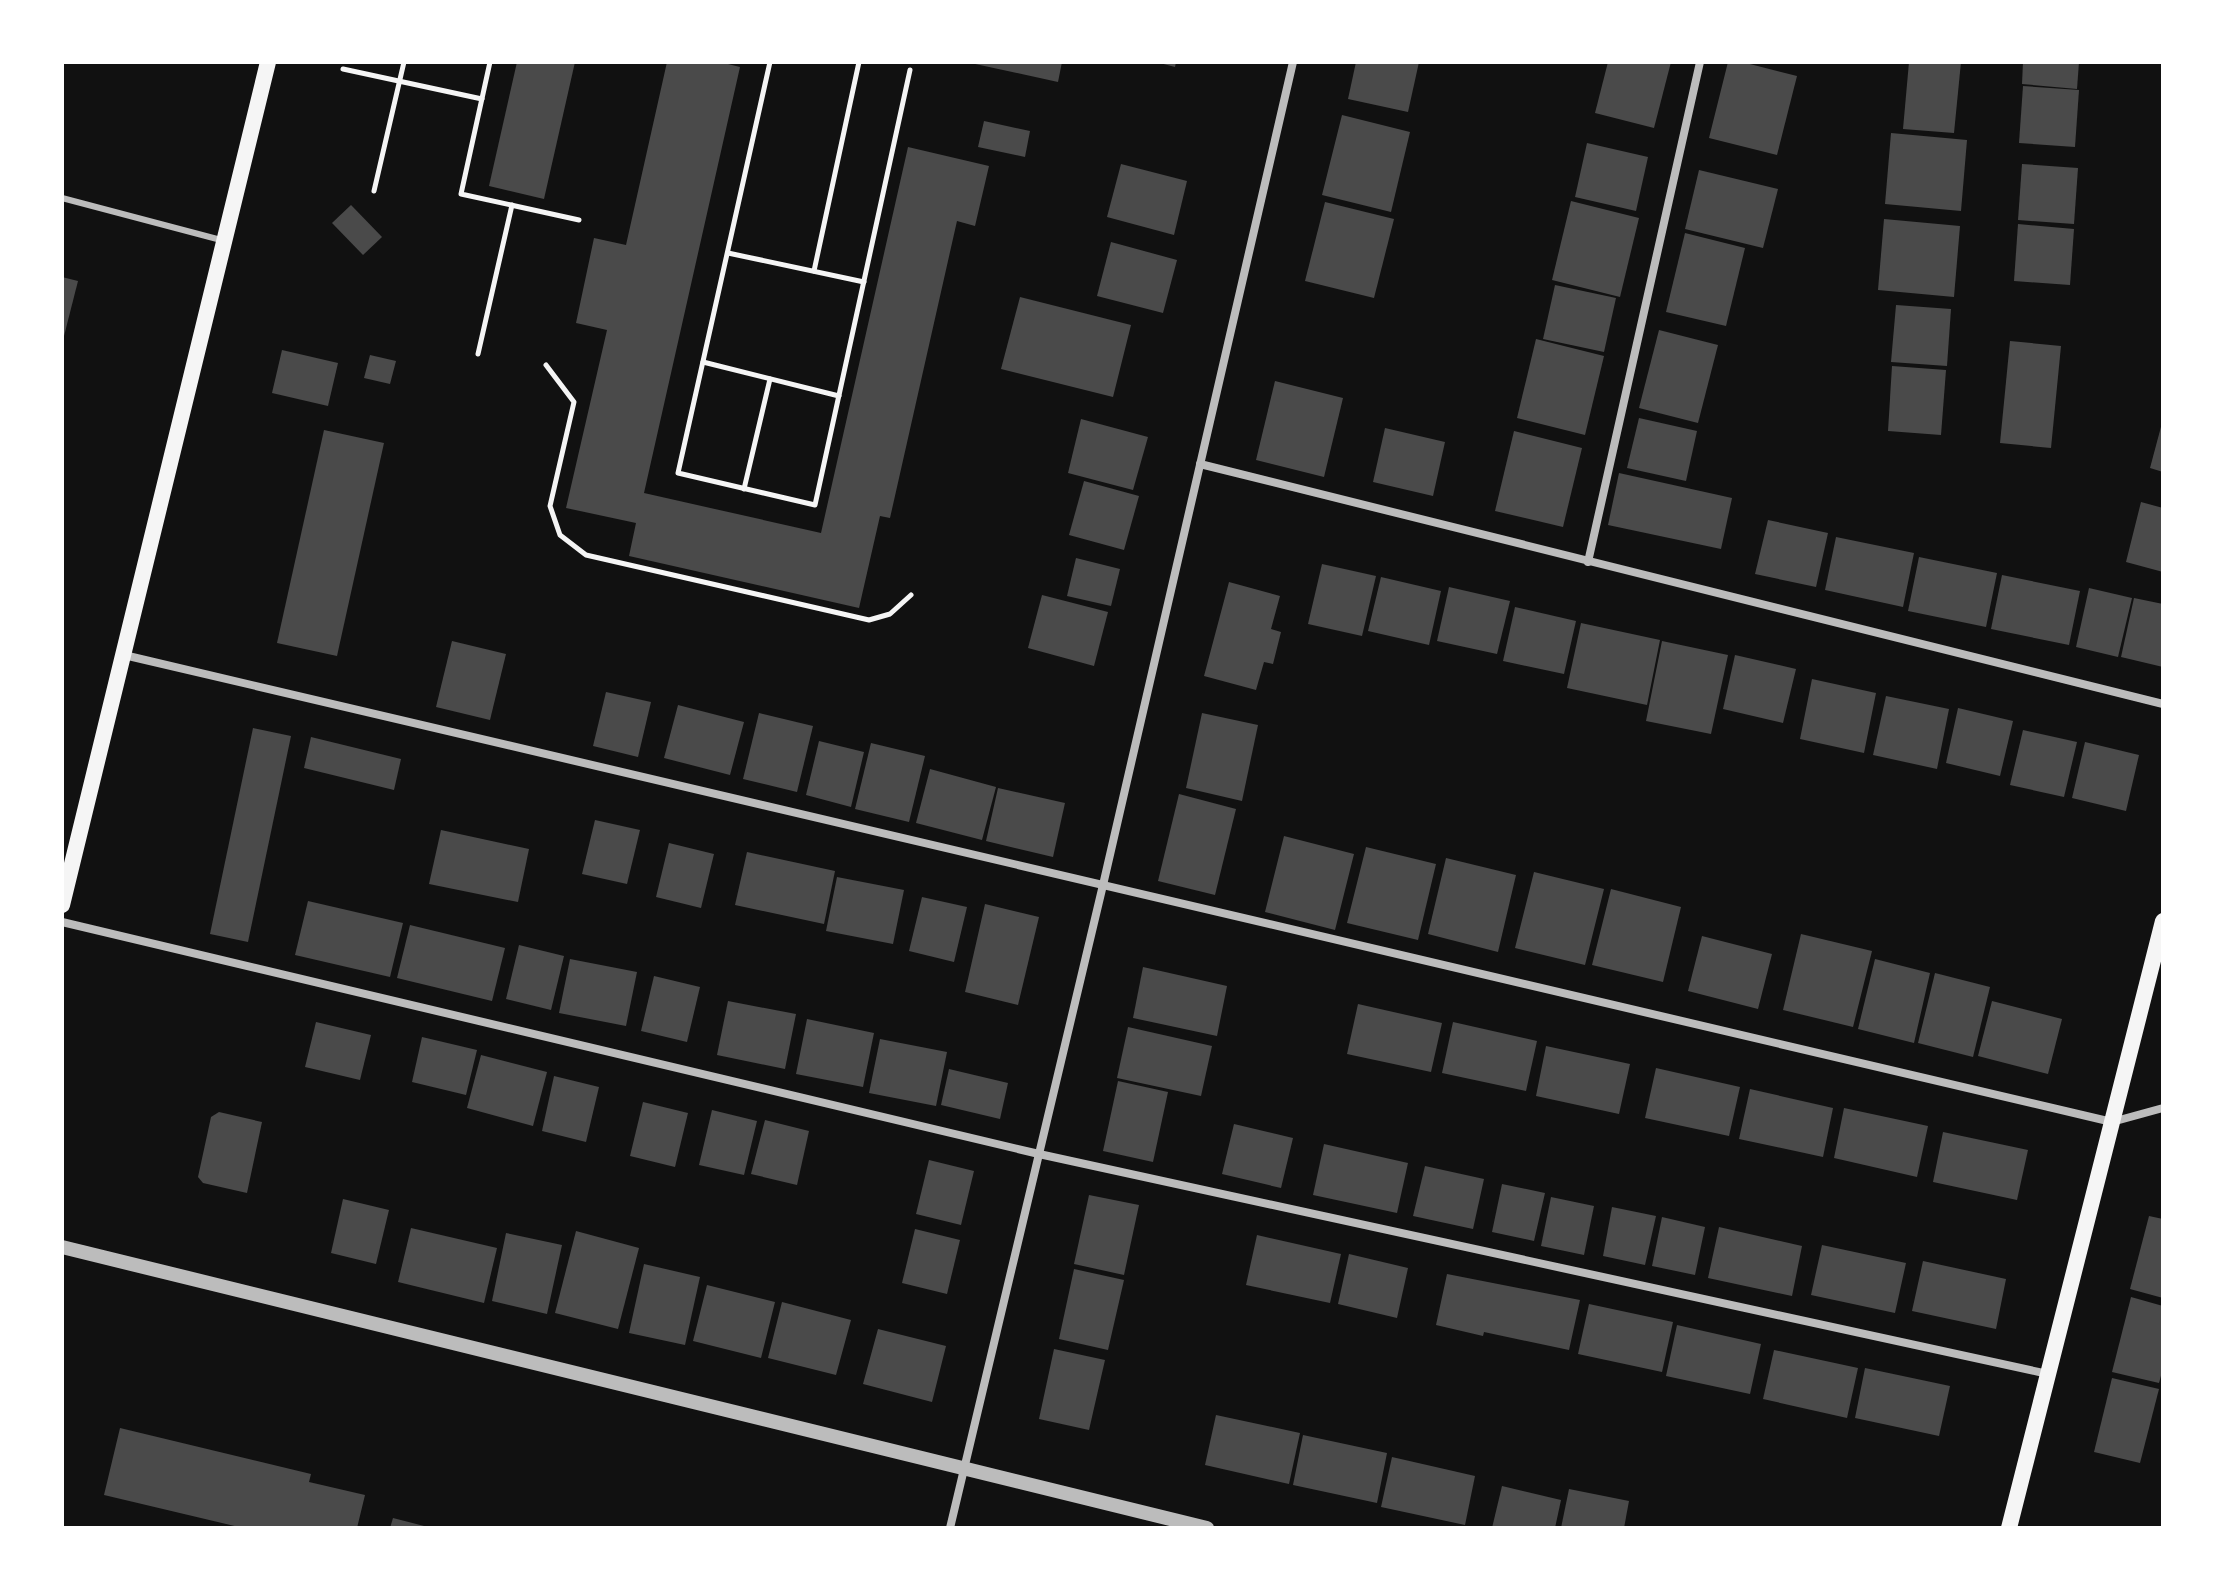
<svg xmlns="http://www.w3.org/2000/svg" width="2225" height="1590" font-family="'Sofia Sans Condensed',sans-serif">
  <style>
    .building { fill: #4a4a4a }
    .lines { fill: none; stroke-linecap: round; stroke-linejoin: round }
    .path { stroke: #f5f5f5; stroke-width: 5 }
    .service { stroke: #bcbcbc; stroke-width: 6 }
    .minor { stroke: #bcbcbc; stroke-width: 8 }
    .tertiary { stroke: #bcbcbc; stroke-width: 14 }
    .secondary { stroke: #f5f5f5; stroke-width: 16 }
  </style>
  <rect width="100%" height="100%" fill="#111"/>
  <g class="building">
    <polygon points="517,62 575,62 544,199 489,186"/>
    <polygon points="667,62 720,62 740,67 644,493 821,533 908,147 989,166 975,226 957,221 890,518 880,516 859,608 629,556 636,523 566,508 607,330 576,323 594,238 626,245"/>
    <polygon points="966,62 1062,62 1058,82"/>
    <polygon points="1156,62 1176,62 1175,67"/>
    <polygon points="1356,62 1419,62 1408,112 1348,99"/>
    <polygon points="1608,62 1671,62 1654,128 1595,113"/>
    <polygon points="1728,62 1742,62 1797,76 1777,155 1709,138"/>
    <polygon points="1909,62 1961,62 1954,133 1903,129"/>
    <polygon points="2023,62 2079,62 2077,89 2022,84"/>
    <polygon points="2023,86 2079,90 2075,147 2019,143"/>
    <polygon points="1342,115 1410,132 1391,212 1322,195"/>
    <polygon points="984,121 1030,131 1025,157 978,147"/>
    <polygon points="1891,133 1967,140 1961,211 1885,204"/>
    <polygon points="1587,143 1648,157 1636,211 1575,197"/>
    <polygon points="1121,164 1187,181 1174,235 1107,217"/>
    <polygon points="2022,164 2078,168 2074,224 2018,220"/>
    <polygon points="1699,170 1778,189 1763,248 1685,229"/>
    <polygon points="1571,201 1639,218 1620,297 1552,280"/>
    <polygon points="1325,202 1394,219 1374,298 1305,281"/>
    <polygon points="351,205 382,237 363,255 332,223"/>
    <polygon points="1884,219 1960,226 1954,297 1878,290"/>
    <polygon points="2018,224 2074,229 2070,285 2014,281"/>
    <polygon points="1685,233 1745,248 1726,326 1666,312"/>
    <polygon points="1111,242 1177,260 1163,313 1097,296"/>
    <polygon points="62,277 78,281 63,340 62,340"/>
    <polygon points="1555,285 1616,298 1604,352 1543,339"/>
    <polygon points="1020,297 1131,325 1113,397 1001,369"/>
    <polygon points="1896,305 1951,309 1947,366 1891,362"/>
    <polygon points="1659,330 1718,345 1698,423 1639,408"/>
    <polygon points="1536,339 1604,356 1585,435 1517,418"/>
    <polygon points="2010,341 2061,346 2051,448 2000,443"/>
    <polygon points="282,350 338,363 328,406 272,393"/>
    <polygon points="370,355 396,361 390,384 364,378"/>
    <polygon points="1892,366 1946,370 1941,435 1888,431"/>
    <polygon points="1275,381 1343,398 1324,477 1256,460"/>
    <polygon points="1639,418 1697,431 1686,481 1627,468"/>
    <polygon points="1081,419 1148,437 1133,490 1068,473"/>
    <polygon points="2162,423 2163,423 2163,472 2150,468"/>
    <polygon points="1385,428 1445,442 1433,496 1373,482"/>
    <polygon points="324,430 384,443 337,656 277,643"/>
    <polygon points="1514,431 1582,448 1563,527 1495,511"/>
    <polygon points="1619,473 1732,498 1721,549 1608,525"/>
    <polygon points="1084,481 1139,496 1124,550 1069,535"/>
    <polygon points="2141,502 2163,508 2163,572 2126,562"/>
    <polygon points="1768,520 1828,533 1816,587 1755,574"/>
    <polygon points="1836,537 1914,553 1903,607 1825,590"/>
    <polygon points="1919,557 1997,573 1986,627 1908,611"/>
    <polygon points="1076,558 1120,569 1111,606 1067,596"/>
    <polygon points="1322,564 1376,576 1362,636 1308,624"/>
    <polygon points="2002,575 2080,591 2069,645 1991,629"/>
    <polygon points="1381,577 1441,591 1429,645 1368,631"/>
    <polygon points="1229,582 1280,596 1271,629 1281,632 1273,664 1264,662 1256,690 1204,676"/>
    <polygon points="1449,587 1510,601 1497,654 1437,641"/>
    <polygon points="2089,588 2132,598 2118,657 2076,647"/>
    <polygon points="1042,595 1108,612 1094,666 1028,648"/>
    <polygon points="2134,598 2163,604 2163,667 2121,657"/>
    <polygon points="1515,607 1576,621 1564,674 1503,661"/>
    <polygon points="1581,623 1660,640 1647,705 1567,688"/>
    <polygon points="452,641 506,654 490,720 436,707"/>
    <polygon points="1662,641 1728,655 1711,734 1646,721"/>
    <polygon points="1735,655 1796,669 1783,723 1723,709"/>
    <polygon points="1812,679 1876,693 1864,753 1800,739"/>
    <polygon points="606,692 651,702 638,757 593,746"/>
    <polygon points="1886,696 1949,709 1937,769 1873,755"/>
    <polygon points="678,705 744,722 730,775 664,758"/>
    <polygon points="1958,708 2013,721 2000,776 1946,763"/>
    <polygon points="759,713 813,726 797,792 743,779"/>
    <polygon points="1202,713 1258,725 1242,801 1186,788"/>
    <polygon points="253,728 291,736 248,942 210,934"/>
    <polygon points="2023,730 2077,742 2064,797 2010,785"/>
    <polygon points="311,737 401,759 394,790 304,768"/>
    <polygon points="819,741 864,752 851,807 806,795"/>
    <polygon points="2085,742 2139,755 2126,811 2072,798"/>
    <polygon points="871,743 925,756 909,822 855,809"/>
    <polygon points="930,769 996,787 982,840 916,823"/>
    <polygon points="998,788 1065,803 1053,857 986,841"/>
    <polygon points="1179,794 1236,809 1215,895 1158,881"/>
    <polygon points="595,820 640,830 627,884 582,874"/>
    <polygon points="441,830 529,849 518,902 429,884"/>
    <polygon points="1284,836 1354,854 1335,930 1265,912"/>
    <polygon points="669,843 714,854 701,908 656,897"/>
    <polygon points="1366,847 1436,864 1418,940 1347,923"/>
    <polygon points="747,852 835,871 824,924 735,905"/>
    <polygon points="1446,858 1516,875 1498,952 1428,934"/>
    <polygon points="1534,872 1604,889 1585,965 1515,948"/>
    <polygon points="837,877 904,890 893,944 826,931"/>
    <polygon points="1611,889 1681,907 1663,982 1592,965"/>
    <polygon points="922,897 967,907 954,962 909,951"/>
    <polygon points="308,901 403,923 390,977 295,955"/>
    <polygon points="985,904 1039,917 1018,1005 965,992"/>
    <polygon points="410,925 505,948 492,1001 397,978"/>
    <polygon points="1801,934 1872,951 1853,1027 1783,1010"/>
    <polygon points="1702,936 1772,954 1758,1009 1688,991"/>
    <polygon points="519,945 564,956 551,1010 506,999"/>
    <polygon points="570,959 637,972 626,1026 559,1013"/>
    <polygon points="1875,959 1930,973 1914,1043 1858,1029"/>
    <polygon points="1143,967 1227,986 1217,1036 1133,1018"/>
    <polygon points="1935,973 1990,987 1973,1057 1918,1043"/>
    <polygon points="654,976 700,987 687,1042 641,1031"/>
    <polygon points="728,1001 796,1014 785,1069 717,1055"/>
    <polygon points="1992,1001 2062,1019 2048,1074 1978,1056"/>
    <polygon points="1358,1004 1442,1023 1431,1072 1347,1054"/>
    <polygon points="807,1019 874,1033 863,1087 796,1074"/>
    <polygon points="316,1022 371,1035 360,1080 305,1067"/>
    <polygon points="1453,1022 1537,1041 1526,1091 1442,1073"/>
    <polygon points="1128,1027 1212,1046 1201,1096 1117,1078"/>
    <polygon points="422,1037 477,1050 466,1095 412,1082"/>
    <polygon points="880,1039 947,1052 936,1106 869,1093"/>
    <polygon points="1546,1046 1630,1064 1619,1114 1536,1096"/>
    <polygon points="481,1055 547,1072 533,1126 467,1108"/>
    <polygon points="1656,1068 1740,1087 1729,1136 1645,1118"/>
    <polygon points="949,1069 1008,1083 1000,1119 941,1105"/>
    <polygon points="554,1076 599,1087 586,1142 542,1131"/>
    <polygon points="1118,1081 1168,1092 1153,1162 1103,1151"/>
    <polygon points="1750,1089 1833,1108 1823,1157 1739,1139"/>
    <polygon points="643,1102 688,1113 675,1167 630,1156"/>
    <polygon points="1844,1108 1928,1126 1917,1177 1834,1158"/>
    <polygon points="712,1110 757,1121 744,1175 699,1165"/>
    <polygon points="219,1112 262,1122 247,1193 203,1183 198,1177 211,1117"/>
    <polygon points="765,1120 809,1131 797,1185 751,1174"/>
    <polygon points="1234,1124 1293,1138 1281,1188 1222,1174"/>
    <polygon points="1943,1132 2028,1150 2017,1200 1933,1182"/>
    <polygon points="1324,1144 1408,1163 1397,1213 1313,1195"/>
    <polygon points="929,1160 974,1171 961,1225 916,1214"/>
    <polygon points="1425,1166 1484,1179 1473,1229 1413,1216"/>
    <polygon points="1502,1184 1545,1193 1534,1241 1492,1232"/>
    <polygon points="1089,1195 1139,1205 1124,1275 1074,1264"/>
    <polygon points="1551,1197 1594,1206 1584,1255 1541,1246"/>
    <polygon points="343,1199 389,1210 376,1264 331,1253"/>
    <polygon points="1612,1207 1656,1216 1645,1265 1603,1256"/>
    <polygon points="2149,1216 2163,1219 2163,1298 2130,1289"/>
    <polygon points="1662,1217 1705,1227 1695,1275 1652,1266"/>
    <polygon points="1719,1227 1802,1246 1792,1296 1708,1278"/>
    <polygon points="411,1228 497,1248 484,1303 398,1282"/>
    <polygon points="915,1229 960,1240 947,1294 902,1283"/>
    <polygon points="576,1231 639,1248 618,1329 555,1313"/>
    <polygon points="506,1233 562,1245 547,1314 492,1301"/>
    <polygon points="1257,1235 1341,1254 1330,1303 1246,1285"/>
    <polygon points="1822,1245 1906,1263 1895,1313 1811,1295"/>
    <polygon points="1349,1254 1408,1268 1397,1318 1338,1304"/>
    <polygon points="1923,1261 2006,1279 1996,1329 1912,1311"/>
    <polygon points="644,1264 700,1277 685,1345 629,1333"/>
    <polygon points="1074,1269 1124,1280 1108,1350 1059,1339"/>
    <polygon points="1447,1274 1580,1300 1569,1350 1484,1332 1483,1336 1436,1325"/>
    <polygon points="707,1285 775,1302 761,1358 693,1341"/>
    <polygon points="2131,1297 2163,1306 2163,1368 2159,1383 2112,1372"/>
    <polygon points="782,1302 851,1320 836,1375 768,1358"/>
    <polygon points="1589,1304 1673,1322 1662,1372 1578,1354"/>
    <polygon points="1677,1325 1761,1344 1750,1394 1666,1376"/>
    <polygon points="878,1329 946,1346 932,1402 863,1384"/>
    <polygon points="1054,1349 1105,1360 1089,1430 1039,1419"/>
    <polygon points="1774,1350 1858,1368 1847,1418 1763,1399"/>
    <polygon points="1865,1368 1950,1386 1939,1436 1855,1418"/>
    <polygon points="2112,1378 2159,1389 2140,1463 2094,1452"/>
    <polygon points="1216,1415 1300,1433 1289,1484 1205,1465"/>
    <polygon points="120,1428 311,1474 309,1482 365,1495 357,1528 243,1528 104,1495"/>
    <polygon points="1303,1435 1387,1453 1377,1503 1293,1485"/>
    <polygon points="1392,1457 1475,1476 1465,1525 1381,1507"/>
    <polygon points="1502,1486 1561,1500 1555,1528 1492,1528"/>
    <polygon points="1569,1489 1629,1501 1624,1528 1561,1528"/>
    <polygon points="393,1518 428,1527 428,1528 390,1528"/>
  </g>
  <g class="lines">
    <g class="path">
      <polyline points="490,62 461,194 579,220"/>
      <polyline points="770,62 678,473 815,505 910,70"/>
      <polyline points="343,69 482,99"/>
      <polyline points="374,191 404,62"/>
      <polyline points="728,253 864,282"/>
      <polyline points="814,271 859,62"/>
      <polyline points="478,354 512,205"/>
      <polyline points="703,362 839,396"/>
      <polyline points="546,365 574,402 550,506 560,535 586,555 869,620 890,614 911,595"/>
      <polyline points="744,489 770,379"/>
    </g>
    <polyline class="service" points="62,198 221,240"/>
    <g class="minor">
      <polyline points="1200,464 2163,704"/>
      <polyline points="1588,562 1700,62"/>
      <polyline points="124,655 2112,1122 2163,1108"/>
      <polyline points="62,922 1039,1154 2048,1374"/>
      <polyline points="950,1528 1103,885 1293,62"/>
    </g>
    <polyline class="tertiary" points="62,1247 1207,1528"/>
    <g class="secondary">
      <polyline points="62,905 268,62"/>
      <polyline points="2009,1528 2163,921"/>
    </g>
  </g>
  <rect width="2225" height="1590" fill="none" stroke="#ffffff" stroke-width="128"/>
</svg>
